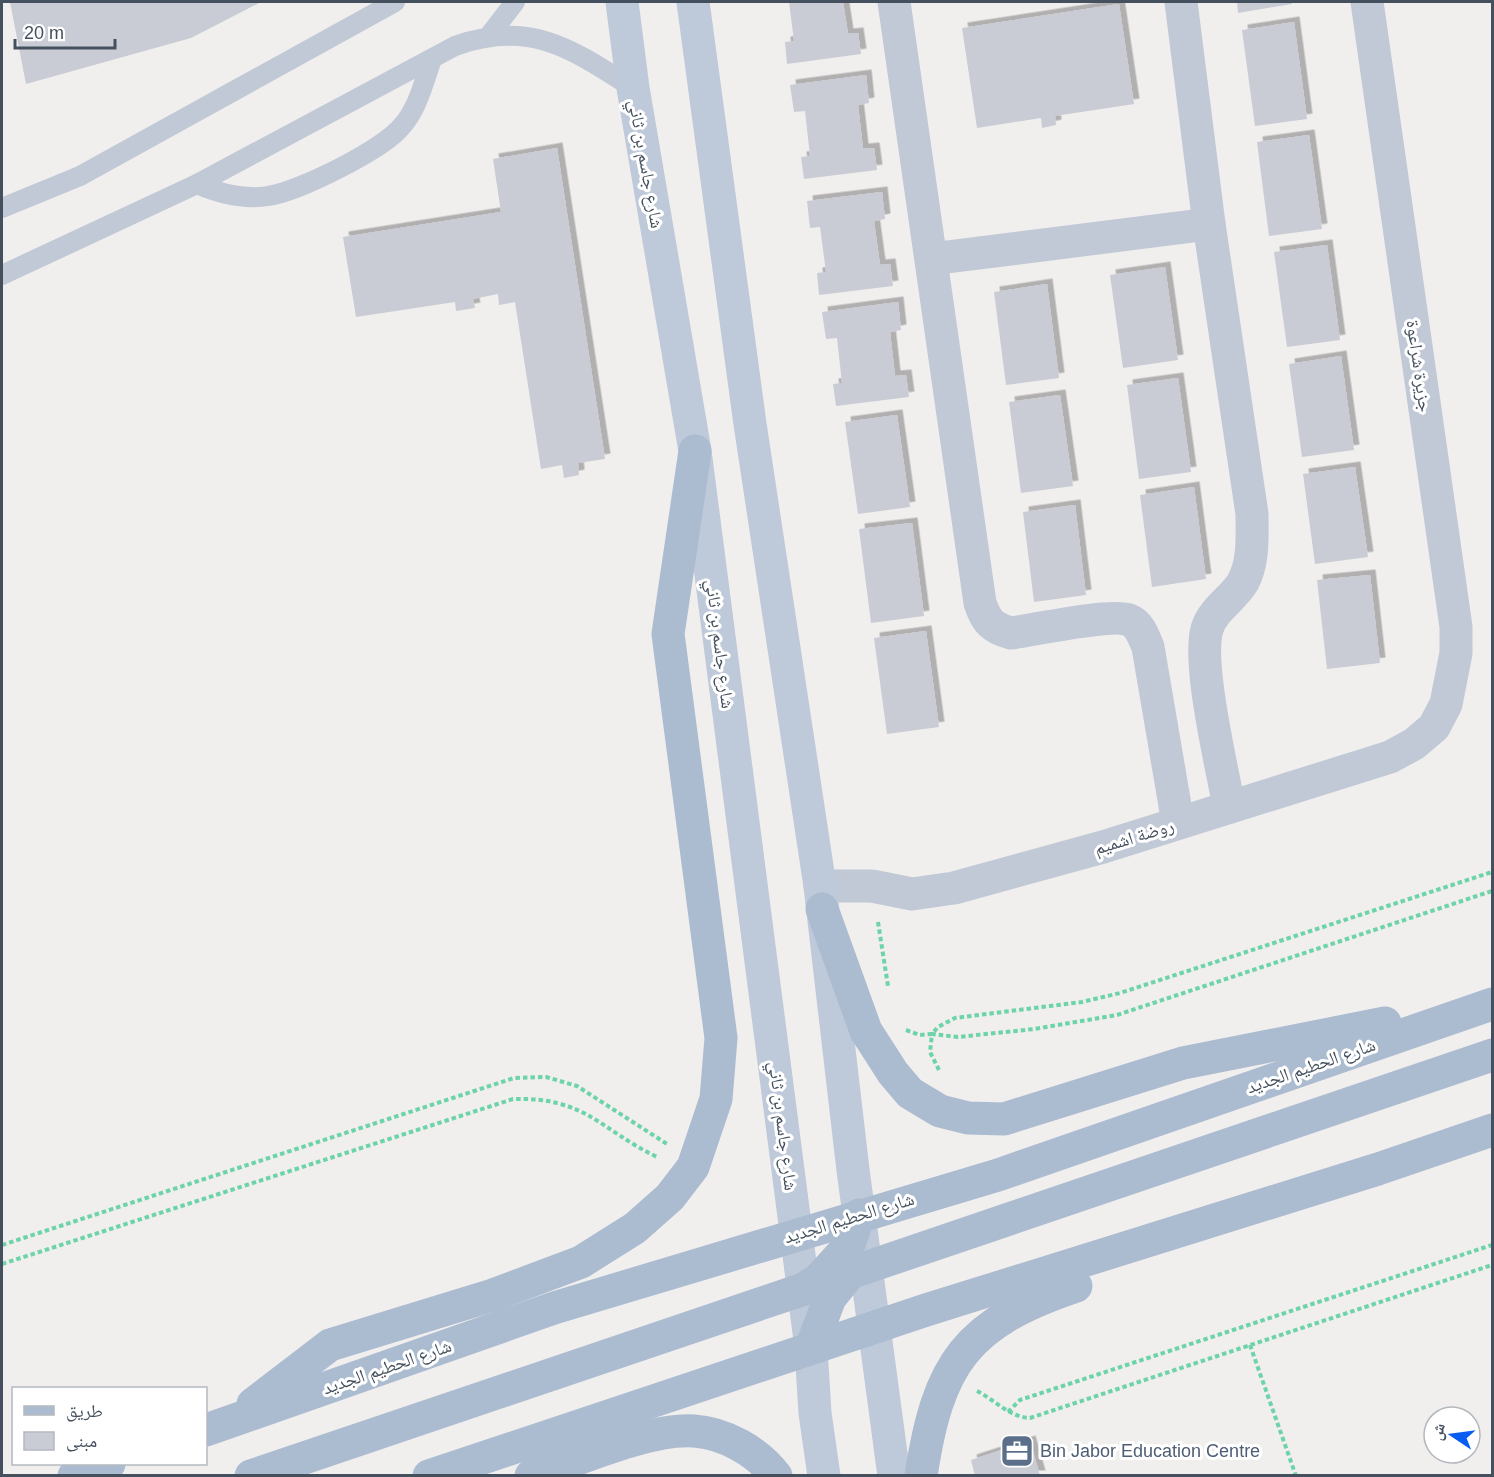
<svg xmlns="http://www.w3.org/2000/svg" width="1494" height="1477" font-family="Arial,'Noto Naskh Arabic',sans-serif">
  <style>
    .building { fill: #c9ccd4; filter: url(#shadow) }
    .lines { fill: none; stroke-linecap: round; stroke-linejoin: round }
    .path { stroke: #6cd4a8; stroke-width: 4; stroke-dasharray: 4.5 3; stroke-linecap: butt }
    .lane { stroke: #c0c9d5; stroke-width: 20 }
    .street { stroke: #c0c9d5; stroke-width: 33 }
    .secondary { stroke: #bec9d9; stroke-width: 33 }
    .primary { stroke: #abbbd0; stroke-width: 33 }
    .labels { text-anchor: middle; stroke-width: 6; stroke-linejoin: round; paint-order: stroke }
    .street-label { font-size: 18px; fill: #44505d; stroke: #fff }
    .service-label { font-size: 18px; fill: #4e5e75; stroke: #fff; text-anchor: start }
  </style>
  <defs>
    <filter id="shadow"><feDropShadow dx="5.5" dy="-5.5" stdDeviation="0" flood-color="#0004"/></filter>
  </defs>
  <rect width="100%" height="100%" fill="#f1eeee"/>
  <g class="building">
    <polygon points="10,2 261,2 191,38 26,84"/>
    <polygon points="789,2 843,2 848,34 858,33 861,54 787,64 785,42 794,41"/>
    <polygon points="1237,2 1292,2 1292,4 1238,13"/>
    <polygon points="1119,4 1134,104 1055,116 1056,125 1042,128 1041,118 977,128 962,28"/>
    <polygon points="1294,22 1307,119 1255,126 1242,30"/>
    <polygon points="866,75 869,103 858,105 863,149 874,148 877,170 804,179 801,157 810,156 805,111 794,112 790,85"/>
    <polygon points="1309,135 1322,229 1269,236 1257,142"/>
    <polygon points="557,148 605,459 578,463 579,475 564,478 562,465 541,469 515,302 499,305 498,294 473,299 475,308 456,311 455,302 356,317 343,237 501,212 493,159"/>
    <polygon points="882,192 885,219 874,221 880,265 890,264 893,286 819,295 817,273 826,272 820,227 810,228 807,201"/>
    <polygon points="1327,245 1340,340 1287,347 1274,252"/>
    <polygon points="1165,267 1178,360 1123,368 1110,275"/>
    <polygon points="1047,284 1059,378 1006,385 994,292"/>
    <polygon points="898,302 901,330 890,332 895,376 906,375 909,397 836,406 833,384 842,383 837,338 826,339 822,312"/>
    <polygon points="1341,356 1354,450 1302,457 1289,364"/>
    <polygon points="1178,378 1191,472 1139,479 1127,385"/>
    <polygon points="1060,395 1073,486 1021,493 1009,402"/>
    <polygon points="897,415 910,507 858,514 845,422"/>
    <polygon points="1355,467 1368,557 1315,564 1303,474"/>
    <polygon points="1194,487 1206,579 1152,587 1140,495"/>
    <polygon points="1075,505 1086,595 1034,602 1023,512"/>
    <polygon points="912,523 924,616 871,623 859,529"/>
    <polygon points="1370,575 1380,663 1327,669 1317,580"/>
    <polygon points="926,631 939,727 887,734 874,638"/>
    <polygon points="1030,1441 1040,1476 975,1476 971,1460"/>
  </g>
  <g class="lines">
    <g class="path">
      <polyline points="878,922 888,986"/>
      <polyline points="906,1030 920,1035 932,1034 938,1027 955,1018 1082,1002 1120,993 1492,872"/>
      <polyline points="939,1070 930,1052 932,1034 958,1037 1034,1029 1117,1015 1492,891"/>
      <polyline points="2,1245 514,1078 546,1077 577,1086 667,1144"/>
      <path d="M2 1264 513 1099C586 1097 599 1129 657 1157"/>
      <polyline points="1250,1345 1296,1476"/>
      <path d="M977 1391C995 1400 1009 1417 1030 1418L1492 1265"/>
      <polyline points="1008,1412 1020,1400 1492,1245"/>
    </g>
    <g class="lane">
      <polyline points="488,37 515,2"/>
      <path d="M197 184C220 194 243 200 268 196 298 192 384 149 402 126 418 108 424 81 432 59"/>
      <polyline points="2,208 80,176 395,2"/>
      <path d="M2 275 197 184 455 46C530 19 572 49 633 88"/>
    </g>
    <g class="street">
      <path d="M894 2 980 603C986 621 992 628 1011 633 1034 630 1112 613 1129 620 1140 624 1144 638 1148 647L1178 823"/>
      <path d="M1181 2 1209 224 1252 514C1252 537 1254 561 1243 582 1233 599 1213 609 1207 629 1197 664 1222 767 1229 807"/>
      <polyline points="931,259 1209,224"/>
      <polyline points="820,886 872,886 912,894 954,888 1103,847 1390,757 1414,744 1434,727 1446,704 1456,653 1456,627 1367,2"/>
    </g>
    <g class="secondary">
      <polyline points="622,2 633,88 695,451 811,1348 815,1413 824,1476"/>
      <polyline points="693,2 750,424 820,886 853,1170 894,1476"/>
    </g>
    <g class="primary">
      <polyline points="822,909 866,1031 893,1073 910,1093 940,1111 968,1118 1004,1119 1183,1063 1385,1023"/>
      <polyline points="811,1348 830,1298 850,1273 1492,1055"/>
      <polyline points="253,1404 330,1345 493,1295 581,1262 635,1228 670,1197 693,1167 716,1099 721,1038 668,634 695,451"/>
      <polyline points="206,1430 554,1308 998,1175 1492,1004"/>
      <polyline points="74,1476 109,1464"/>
      <polyline points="251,1476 804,1289 818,1280 848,1247 859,1215"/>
      <polyline points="429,1476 926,1310 1378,1169 1492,1130"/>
      <path d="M531 1476C575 1461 648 1428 694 1431 725 1433 758 1452 776 1476"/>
      <path d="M921 1476C938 1363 966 1323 1076 1286"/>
    </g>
  </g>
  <defs>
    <g id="office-square" transform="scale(1.725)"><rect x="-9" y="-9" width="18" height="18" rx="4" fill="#5c6f8a" stroke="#fff"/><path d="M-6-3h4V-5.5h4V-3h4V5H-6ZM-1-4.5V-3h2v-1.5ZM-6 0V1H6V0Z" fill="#fff"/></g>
  </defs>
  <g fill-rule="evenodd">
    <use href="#office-square" x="1017" y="1451"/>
  </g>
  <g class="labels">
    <g class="street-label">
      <text transform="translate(646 164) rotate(80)" y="6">شارع جاسم بن ثاني</text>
      <text transform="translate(1419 366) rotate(82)" y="6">جزيرة شراعوة</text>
      <text transform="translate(720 644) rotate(83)" y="6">شارع جاسم بن ثاني</text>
      <text transform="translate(1134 837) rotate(-17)" y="6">روضة اشميم</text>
      <text transform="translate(1311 1066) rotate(-19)" y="6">شارع الحطيم الجديد</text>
      <text transform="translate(783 1126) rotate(83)" y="6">شارع جاسم بن ثاني</text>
      <text transform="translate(849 1218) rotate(-17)" y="6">شارع الحطيم الجديد</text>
      <text transform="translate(387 1367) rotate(-19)" y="6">شارع الحطيم الجديد</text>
    </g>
    <g class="service-label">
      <text x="1040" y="1457">Bin Jabor Education Centre</text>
    </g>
  </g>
  <rect width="1494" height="1477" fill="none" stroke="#44505d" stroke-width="6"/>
  <rect x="12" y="1387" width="195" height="78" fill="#ffffff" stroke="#b4b9be" stroke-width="1.5"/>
  <rect x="24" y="1406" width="30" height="9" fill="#abbbd0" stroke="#b4b9be" stroke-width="1.5"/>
  <text x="66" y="1417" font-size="18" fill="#44505d">طريق</text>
  <rect x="24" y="1432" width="30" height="18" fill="#c9ccd4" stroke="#b4b9be" stroke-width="1.5"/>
  <text x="66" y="1447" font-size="18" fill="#44505d">مبنى</text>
  <g transform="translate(1452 1435) rotate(283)"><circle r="28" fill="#ffffff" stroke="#b4b9be" stroke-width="1.5"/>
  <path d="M0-4.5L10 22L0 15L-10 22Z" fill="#075df1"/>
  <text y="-9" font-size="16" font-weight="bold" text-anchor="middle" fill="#44505d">ش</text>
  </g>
  <path d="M15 39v9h100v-9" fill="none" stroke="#44505d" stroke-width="3"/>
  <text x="24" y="39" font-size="18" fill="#44505d" stroke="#ffffff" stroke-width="4.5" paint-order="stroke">20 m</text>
</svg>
